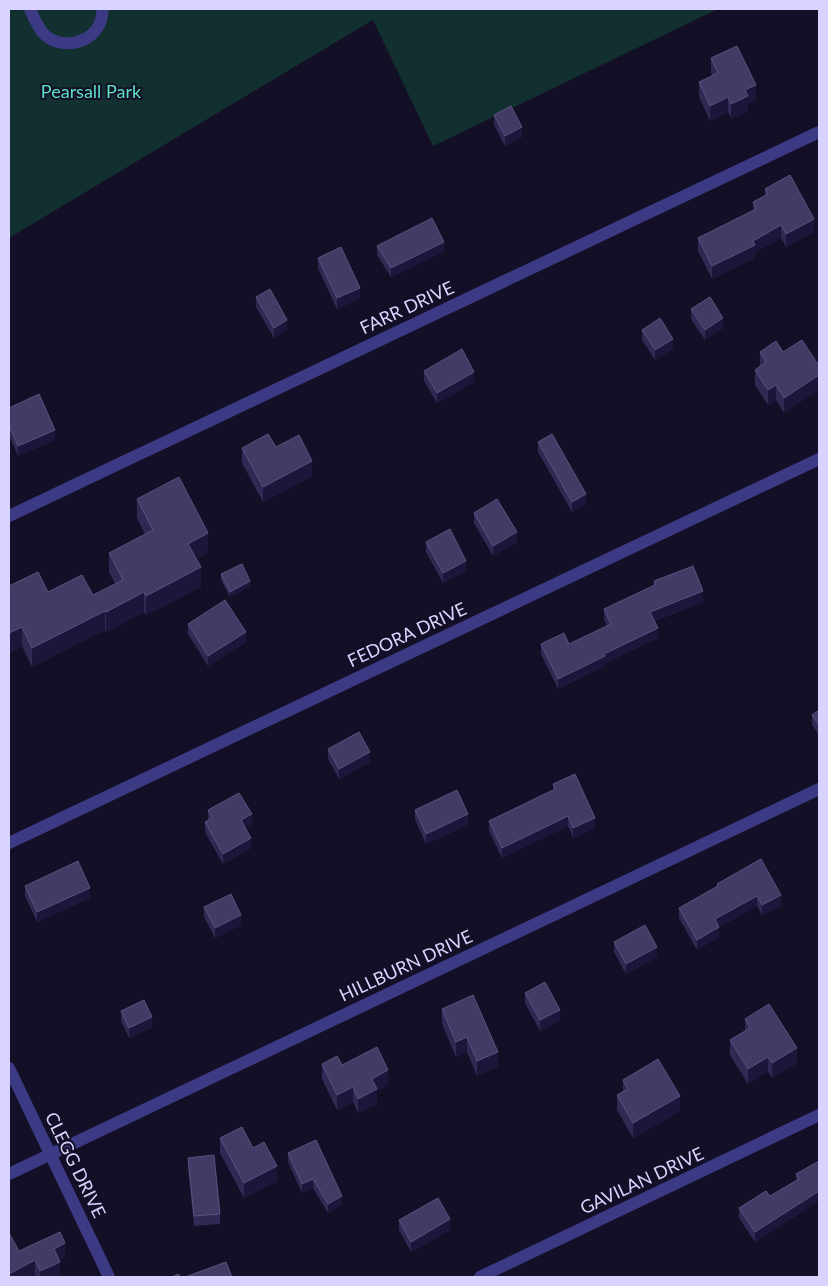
<svg xmlns="http://www.w3.org/2000/svg" width="828" height="1286" font-family="Lato,sans-serif">
  <style>
    .green { fill: #12302f }
    .lines { fill: none; stroke-linecap: round; stroke-linejoin: round }
    .minor { stroke: #3d3a85; stroke-width: 12 }
    .wall { fill: #312854 }
    .shaded-wall { fill: #1d163a }
    .building { fill: #433a66; stroke: #5a527e }
    .labels { text-anchor: middle; stroke-width: 4; stroke-linejoin: round; paint-order: stroke }
    .park-label { font-size: 18px; fill: #5fe0c0; stroke: #130f26 }
    .street-label { font-size: 18px; fill: #d9d4ff; stroke: #130f26 }
  </style>
  <rect width="100%" height="100%" fill="#130f26"/>
  <polygon class="green" points="9,9 718,9 433,146 373,20 9,238"/>
  <g class="lines">
    <g class="minor">
      <path d="M30 9C34 18 38 29 46 36 64 50 94 43 101 20 102 17 102 12 103 9"/>
      <polyline points="9,516 819,132"/>
      <polyline points="9,843 819,459"/>
      <polyline points="9,1068 109,1277"/>
      <polyline points="9,1174 819,789"/>
      <polyline points="480,1277 819,1115"/>
    </g>
  </g>
  <g class="wall">
    <polygon points="711,58 756,100 748,104 748,111 731,119 728,112 710,121 699,97 699,82 712,76 711,73"/>
    <polygon points="494,115 522,137 505,146 494,125"/>
    <polygon points="765,189 814,232 786,247 781,238 755,252 755,258 712,279 698,251 698,238 753,211 753,202 765,196"/>
    <polygon points="377,246 444,251 391,277 377,255"/>
    <polygon points="318,258 360,298 337,309 318,268"/>
    <polygon points="256,297 287,330 274,338 256,307"/>
    <polygon points="691,309 723,328 705,340 691,319"/>
    <polygon points="642,330 673,349 655,360 642,340"/>
    <polygon points="760,352 783,352 819,366 784,413 776,400 768,405 755,385 755,370 760,366"/>
    <polygon points="424,371 474,382 437,403 424,381"/>
    <polygon points="9,408 55,440 18,456 9,435"/>
    <polygon points="538,442 586,504 572,512 538,452"/>
    <polygon points="276,447 312,476 263,502 242,463 242,448"/>
    <polygon points="137,499 208,552 196,559 201,587 146,615 144,612 106,632 105,630 32,667 22,646 9,653 9,586 48,592 93,595 115,584 109,572 109,553 145,534 137,518"/>
    <polygon points="474,513 517,542 493,556 474,523"/>
    <polygon points="426,542 466,571 443,583 426,552"/>
    <polygon points="221,574 250,586 230,597 221,580"/>
    <polygon points="654,581 703,602 654,621 658,638 605,663 605,666 558,689 541,654 541,644 569,644 607,626 604,619 604,609 654,585"/>
    <polygon points="188,624 246,642 208,666 188,634"/>
    <polygon points="819,710 819,735 812,725 812,715"/>
    <polygon points="328,749 370,762 339,779 328,759"/>
    <polygon points="553,784 595,828 573,838 568,826 502,858 489,831 489,821 553,791"/>
    <polygon points="208,810 252,825 245,828 251,848 223,864 205,832 205,822 208,820"/>
    <polygon points="415,810 468,825 426,844 415,820"/>
    <polygon points="761,859 781,906 762,915 757,906 719,927 719,937 697,950 679,918 679,908 717,886 717,884"/>
    <polygon points="25,886 90,898 37,922 25,896"/>
    <polygon points="204,907 241,925 215,938 204,917"/>
    <polygon points="614,942 657,957 626,974 614,952"/>
    <polygon points="525,993 560,1020 540,1031 525,1003"/>
    <polygon points="442,1009 498,1067 477,1076 467,1052 456,1057 442,1024"/>
    <polygon points="121,1011 152,1027 129,1038 121,1021"/>
    <polygon points="745,1019 797,1063 772,1078 768,1071 748,1084 730,1055 730,1040 745,1031"/>
    <polygon points="322,1064 342,1065 388,1085 377,1091 377,1104 358,1113 353,1102 337,1110 322,1079"/>
    <polygon points="623,1080 680,1111 633,1138 617,1110 617,1095 623,1092"/>
    <polygon points="220,1138 253,1148 277,1181 244,1198 220,1153"/>
    <polygon points="288,1153 342,1204 328,1213 313,1188 302,1193 288,1162"/>
    <polygon points="188,1158 220,1214 220,1224 194,1226 188,1168"/>
    <polygon points="819,1161 805,1210 755,1242 739,1218 739,1208 770,1196 796,1180 796,1174"/>
    <polygon points="399,1220 450,1230 411,1252 399,1230"/>
    <polygon points="19,1251 65,1257 59,1260 60,1276 56,1277 36,1277 35,1274 28,1277 9,1277"/>
  </g>
  <g class="shaded-wall">
    <polygon points="756,85 756,100 748,104 748,111 731,119 731,104 745,90"/>
    <polygon points="728,97 728,112 710,121 710,106"/>
    <polygon points="522,127 522,137 505,146 505,136"/>
    <polygon points="814,219 814,232 786,247 786,234"/>
    <polygon points="781,225 781,238 755,252 755,258 712,279 712,266"/>
    <polygon points="444,242 444,251 391,277 391,268"/>
    <polygon points="360,288 360,298 337,309 337,298"/>
    <polygon points="723,318 723,328 705,340 705,330"/>
    <polygon points="287,320 287,330 274,338 274,328"/>
    <polygon points="673,339 673,349 655,360 655,350"/>
    <polygon points="474,372 474,382 437,403 437,393"/>
    <polygon points="819,375 819,390 784,413 784,398"/>
    <polygon points="776,385 776,400 768,405 768,390"/>
    <polygon points="55,430 55,440 18,456 18,446"/>
    <polygon points="312,461 312,476 263,502 263,487"/>
    <polygon points="586,494 586,504 572,512 572,502"/>
    <polygon points="517,532 517,542 493,556 493,546"/>
    <polygon points="208,533 208,552 188,563 188,544"/>
    <polygon points="466,561 466,571 443,583 443,573"/>
    <polygon points="201,567 201,587 146,615 146,596"/>
    <polygon points="250,581 250,586 230,597 230,592"/>
    <polygon points="703,591 703,602 650,622 650,612"/>
    <polygon points="144,592 144,612 106,632 106,612"/>
    <polygon points="105,611 105,630 32,667 32,648"/>
    <polygon points="22,627 22,646 9,653 9,633"/>
    <polygon points="658,628 658,638 605,663 605,666 558,689 558,679 604,654"/>
    <polygon points="246,632 246,642 208,666 208,656"/>
    <polygon points="370,752 370,762 339,779 339,769"/>
    <polygon points="252,814 252,825 241,830 241,820"/>
    <polygon points="468,814 468,825 426,844 426,834"/>
    <polygon points="568,816 568,826 502,858 502,848"/>
    <polygon points="595,818 595,828 573,838 573,828"/>
    <polygon points="251,838 251,848 223,864 223,854"/>
    <polygon points="90,888 90,898 37,922 37,912"/>
    <polygon points="781,895 781,906 762,915 762,905"/>
    <polygon points="757,896 757,906 715,929 715,919"/>
    <polygon points="241,915 241,925 215,938 215,928"/>
    <polygon points="719,927 719,937 697,950 697,940"/>
    <polygon points="657,947 657,957 626,974 626,964"/>
    <polygon points="560,1010 560,1020 540,1031 540,1020"/>
    <polygon points="152,1017 152,1027 129,1038 129,1028"/>
    <polygon points="467,1037 467,1052 456,1057 456,1042"/>
    <polygon points="797,1048 797,1063 772,1078 772,1063"/>
    <polygon points="498,1052 498,1067 477,1076 477,1061"/>
    <polygon points="768,1057 768,1071 748,1084 748,1069"/>
    <polygon points="388,1070 388,1085 377,1091 377,1104 358,1113 358,1099 372,1079"/>
    <polygon points="353,1087 353,1102 337,1110 337,1095"/>
    <polygon points="680,1096 680,1111 633,1138 633,1123"/>
    <polygon points="277,1166 277,1181 244,1198 244,1183"/>
    <polygon points="313,1179 313,1188 302,1193 302,1184"/>
    <polygon points="819,1191 819,1201 805,1210 755,1242 755,1232 805,1200"/>
    <polygon points="342,1196 342,1204 328,1213 328,1204"/>
    <polygon points="450,1219 450,1230 411,1252 411,1242"/>
    <polygon points="65,1243 65,1257 54,1263 54,1249"/>
    <polygon points="35,1260 35,1274 28,1277 9,1277 9,1274"/>
    <polygon points="60,1262 60,1276 56,1277 40,1277 40,1271"/>
  </g>
  <g class="building">
    <polygon points="737,46 756,85 745,90 748,96 731,104 728,97 710,106 699,82 718,73 711,58"/>
    <polygon points="511,106 522,127 505,136 494,115"/>
    <polygon points="790,175 814,219 786,234 781,225 753,241 755,245 712,266 698,238 756,209 753,202 768,194 765,189"/>
    <polygon points="432,218 444,242 391,268 377,246"/>
    <polygon points="341,247 360,288 337,298 318,258"/>
    <polygon points="270,289 287,320 274,328 256,297"/>
    <polygon points="710,297 723,318 705,330 691,309"/>
    <polygon points="660,318 673,339 655,350 642,330"/>
    <polygon points="802,340 819,366 819,375 784,398 776,385 768,390 755,370 766,362 760,352 776,341 783,352"/>
    <polygon points="462,349 474,372 437,393 424,371"/>
    <polygon points="39,394 55,430 18,446 9,425 9,408"/>
    <polygon points="268,434 276,447 299,435 312,461 263,487 242,448"/>
    <polygon points="552,434 586,494 572,502 538,442"/>
    <polygon points="179,477 208,533 188,544 201,567 146,596 144,592 106,612 105,611 32,648 22,627 9,633 9,586 38,572 48,592 82,575 93,595 123,580 109,553 153,530 137,499"/>
    <polygon points="497,499 517,532 493,546 474,513"/>
    <polygon points="450,529 466,561 443,573 426,542"/>
    <polygon points="242,564 250,581 230,592 221,574"/>
    <polygon points="693,566 703,591 650,612 658,628 604,654 605,656 558,679 541,644 564,633 569,644 611,624 604,609 655,585 654,581"/>
    <polygon points="225,600 246,632 208,656 188,624"/>
    <polygon points="819,710 819,725 812,715"/>
    <polygon points="359,732 370,752 339,769 328,749"/>
    <polygon points="575,774 595,818 573,828 568,816 502,848 489,821 555,789 553,784"/>
    <polygon points="457,790 468,814 426,834 415,810"/>
    <polygon points="239,793 252,814 241,820 251,838 223,854 205,822 212,818 208,810"/>
    <polygon points="761,859 781,895 762,905 757,896 715,919 719,927 697,940 679,908 718,886 717,884"/>
    <polygon points="78,861 90,888 37,912 25,886"/>
    <polygon points="231,894 241,915 215,928 204,907"/>
    <polygon points="645,925 657,947 626,964 614,942"/>
    <polygon points="545,982 560,1010 540,1020 525,993"/>
    <polygon points="473,995 498,1052 477,1061 467,1037 456,1042 442,1009"/>
    <polygon points="144,1000 152,1017 129,1028 121,1011"/>
    <polygon points="769,1004 797,1048 772,1063 768,1057 748,1069 730,1040 750,1028 745,1019"/>
    <polygon points="377,1047 388,1070 372,1079 377,1089 358,1099 353,1087 337,1095 322,1064 337,1056 342,1065"/>
    <polygon points="658,1059 680,1096 633,1123 617,1095 628,1089 623,1080"/>
    <polygon points="242,1127 253,1148 264,1142 277,1166 244,1183 220,1138"/>
    <polygon points="316,1140 342,1196 328,1204 313,1179 302,1184 288,1153"/>
    <polygon points="214,1155 220,1214 194,1216 188,1158"/>
    <polygon points="819,1161 819,1191 805,1200 755,1232 739,1208 766,1191 770,1196 799,1179 796,1174"/>
    <polygon points="438,1198 450,1219 411,1242 399,1220"/>
    <polygon points="60,1232 65,1243 54,1249 60,1262 40,1271 35,1260 9,1274 9,1233 19,1251"/>
    <polygon points="226,1262 232,1277 185,1277"/>
    <polygon points="178,1274 181,1277 172,1277"/>
  </g>
  <g class="labels">
    <g class="park-label">
      <text x="91" y="98">Pearsall Park</text>
    </g>
    <g class="street-label">
      <text transform="translate(407 308) rotate(-25)" y="6">FARR DRIVE</text>
      <text transform="translate(407 635) rotate(-25)" y="6">FEDORA DRIVE</text>
      <text transform="translate(406 966) rotate(-25)" y="6">HILLBURN DRIVE</text>
      <text transform="translate(75 1165) rotate(64)" y="6">CLEGG DRIVE</text>
      <text transform="translate(642 1181) rotate(-25)" y="6">GAVILAN DRIVE</text>
    </g>
  </g>
  <rect width="828" height="1286" fill="none" stroke="#d9d4ff" stroke-width="20"/>
</svg>
